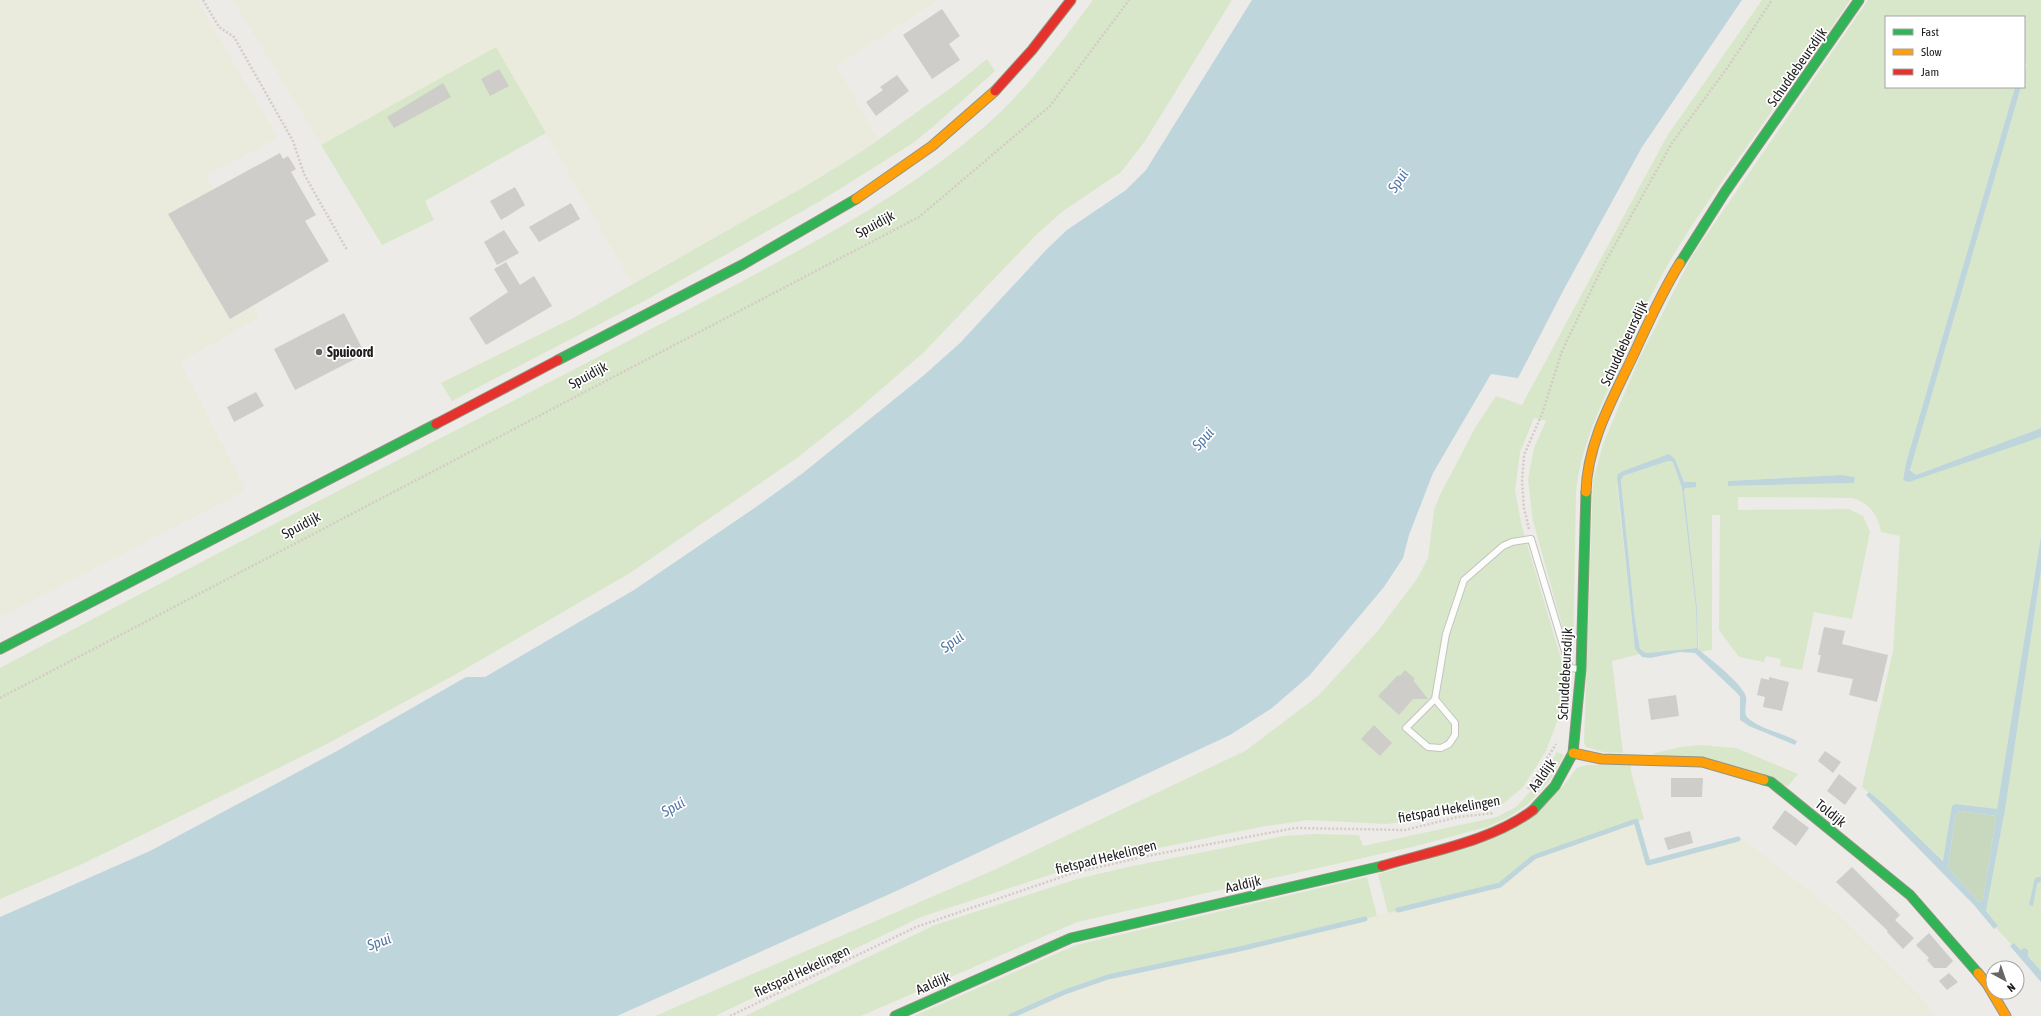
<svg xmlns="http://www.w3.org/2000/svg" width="2041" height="1016" font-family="'Asap Condensed',sans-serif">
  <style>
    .farmland { fill: #eaebdc }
    .grass { fill: #d8e7c9; fill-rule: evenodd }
    .forest { fill: #c7d8bf }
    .water { fill: #bed5dc; fill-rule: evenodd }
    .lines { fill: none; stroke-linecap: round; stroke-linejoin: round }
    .stream { stroke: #bed5dc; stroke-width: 5 }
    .building { fill: #cfcdca }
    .lane-casing { stroke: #c3c3c1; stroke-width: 8 }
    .fast-casing { stroke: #929481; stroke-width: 11 }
    .slow-casing { stroke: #929481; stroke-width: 11 }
    .jam-casing { stroke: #929481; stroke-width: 11 }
    .path { stroke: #d5cac7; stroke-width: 2.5; stroke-dasharray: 2 2; stroke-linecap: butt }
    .lane { stroke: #fcfcfb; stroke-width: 6 }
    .fast { stroke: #30b455; stroke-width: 9 }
    .slow { stroke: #ff9f0a; stroke-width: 9 }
    .jam { stroke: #e5322d; stroke-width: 9 }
    .poi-dot { fill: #666664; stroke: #fff; stroke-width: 1.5 }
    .labels { text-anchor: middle; stroke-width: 3.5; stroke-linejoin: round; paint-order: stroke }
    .street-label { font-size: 14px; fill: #1e1e1e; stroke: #fff }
    .poi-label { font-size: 14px; font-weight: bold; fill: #1e1e1e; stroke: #fff; text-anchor: start }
    .water-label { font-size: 15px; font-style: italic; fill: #5478a4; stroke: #fff }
  </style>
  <rect width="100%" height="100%" fill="#ecebe7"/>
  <g class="farmland">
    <polygon points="0,0 197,0 278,138 205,175 254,268 240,275 260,317 180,362 246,490 0,617"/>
    <polygon points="233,0 938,0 836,66 878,139 861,152 758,214 632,283 496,47 321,145"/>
    <polygon points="1636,821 1649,862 1743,839 1836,912 1920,996 1936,1016 1011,1016 1065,992 1108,977 1244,948 1499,885 1534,857"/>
  </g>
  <g class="grass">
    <path d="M1093 0H1232L1145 141 1121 172 1063 211 1036 235 923 353 856 411 797 458 630 573 460 672 325 745 185 814 80 865 0 899V668C166 580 333 493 501 407 580 367 658 325 737 284 826 236 918 187 993 119 1031 84 1062 41 1093 0Z"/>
    <path d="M1762 0H1850L1825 37 1816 32C1805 53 1795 76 1782 96 1745 151 1705 202 1671 259 1650 295 1632 334 1615 373 1598 412 1580 450 1576 493L1573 656 1570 654 1533 521 1528 480 1534 448 1546 421 1534 418 1520 452 1515 491 1522 527 1562 662 1565 681 1561 711 1546 751 1523 787 1498 808 1479 805 1473 795 1435 816 1413 821 1386 824 1308 820 1260 827 1086 863 921 917 715 1016H655L994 870 1245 751 1318 696 1376 633 1417 579 1428 558 1434 510 1440 495 1475 428 1496 396 1522 405 1667 136Z"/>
    <path d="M1868 0H2041V428L1916 475 1910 469 2021 87H2024V75L2027 64 2024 62V17H1886V87H2015L1906 463 1903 479 2041 437V536L1997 810 1955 804 1944 861 1887 807 1862 787 1893 651 1900 536 1881 532C1878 515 1870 504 1853 498L1738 497V510L1849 509 1863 516 1870 532 1852 619 1814 612 1802 670 1780 666 1781 659 1766 656 1764 662 1739 657 1719 630 1720 515H1712V650L1699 652 1697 608 1684 490 1696 482H1684L1675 459 1623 471 1617 484 1635 649 1640 654 1612 661 1623 753 1603 752 1586 747 1584 743 1593 481 1603 444 1639 359 1692 256ZM1841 475 1855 477 1854 483 1728 486V481Z"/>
    <polygon points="496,47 546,133 425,201 434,220 382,245 321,145"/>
    <polygon points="987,59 995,71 935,125 913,143 822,200 646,300 452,401 441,383 575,317 809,184 861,152 955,85"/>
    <polygon points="1668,461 1672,461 1673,463 1682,488 1696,608 1697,648 1646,653 1640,649 1635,620 1621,481 1623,476"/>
    <polygon points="2041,571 2041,877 2038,877 2033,906 2037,884 2041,881 2041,971 2027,954 2014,943 2012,945 1996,928 1998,927 1986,911 2005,810"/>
    <polygon points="1700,745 1736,748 1798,774 1788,786 1651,754 1681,747"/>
    <polygon points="1557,752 1564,755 1550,780 1528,804 1507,818 1487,827 1412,847 1077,922 861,1016 745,1016 935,925 1077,879 1128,867 1284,836 1313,834 1359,835 1363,846 1497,817 1516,807 1538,783"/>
    <polygon points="1587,765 1631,765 1631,772 1644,819 1534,857 1500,885 1388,913 1378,874 1481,844 1564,785 1577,768"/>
    <polygon points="1367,877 1377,916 1244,948 1108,977 1065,992 1011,1016 914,1016 1076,945"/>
  </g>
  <polygon class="forest" points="1960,811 1996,816 1983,900 1979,902 1948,868 1955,816"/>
  <g class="water">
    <polygon points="1252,0 1742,0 1642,147 1564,289 1518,378 1491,374 1433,473 1409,535 1403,558 1384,587 1309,676 1272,708 1230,735 894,892 617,1016 0,1016 0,917 150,851 337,751 466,677 485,677 634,590 756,507 803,473 923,376 960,343 1047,249 1067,230 1126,190 1146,170"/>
    <polygon points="2015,87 2021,87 1910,470 1916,475 2041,428 2041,437 1909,482 1903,480 1906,463"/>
    <path d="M1669 454 1675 459 1684 482H1696V487L1686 488 1684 490 1697 608 1698 649C1712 661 1736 678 1745 694 1749 702 1741 713 1749 719 1763 730 1782 733 1797 741L1795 745 1749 726 1740 720V697L1738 694 1695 653 1680 652 1650 658 1642 657 1635 649 1617 478 1618 474 1623 471ZM1668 461H1672L1673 463 1682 488 1696 608 1697 648 1646 653 1640 649 1635 620 1621 481 1623 476Z"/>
    <polygon points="1841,475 1855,477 1854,483 1728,486 1728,481"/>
    <path d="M2041 536V571L2005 810 1986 911 1998 926 1994 929 1974 905 1866 795 1869 792 1887 807 1943 861 1952 806 1955 804 1997 809ZM1960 811 1996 816 1983 900 1979 902 1948 868 1955 816Z"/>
    <polygon points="2038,877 2041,877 2041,881 2037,884 2033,906 2029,905 2035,878"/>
    <polygon points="2014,943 2021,950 2024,948 2028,950 2028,956 2041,971 2041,982 2010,946"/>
  </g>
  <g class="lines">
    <g class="stream">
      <polyline points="1398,910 1500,885 1534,857 1636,821 1648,863 1738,839"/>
      <polyline points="1011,1016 1065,992 1108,977 1244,948 1365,919"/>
    </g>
  </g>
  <g class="building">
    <polygon points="942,9 960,36 949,44 960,60 932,79 903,35"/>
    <polygon points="499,69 509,86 490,96 481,79"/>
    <polygon points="897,75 909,91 876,116 866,102 883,90 880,87"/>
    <polygon points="443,83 451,97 394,128 387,117"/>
    <polygon points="280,153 283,159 288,156 296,169 291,172 316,215 305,221 329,261 230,319 168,214"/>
    <polygon points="515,187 525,205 501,220 490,201"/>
    <polygon points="571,203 580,219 539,242 529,227"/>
    <polygon points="504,230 519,253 497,265 484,242"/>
    <polygon points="506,262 520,285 534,276 552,306 486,345 469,318 508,292 494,269"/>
    <polygon points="344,313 365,354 295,390 274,349"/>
    <polygon points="256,392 264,406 234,422 227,407"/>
    <polygon points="1824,627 1845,631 1842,644 1888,655 1877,702 1849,695 1853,679 1817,672 1821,655 1818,655"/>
    <polygon points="1405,670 1415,679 1413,680 1428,699 1413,699 1399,715 1378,696 1398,675 1400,676"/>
    <polygon points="1769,677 1789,682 1782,711 1763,707 1765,697 1757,695 1761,678 1769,680"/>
    <polygon points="1676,695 1679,716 1651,720 1648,699"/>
    <polygon points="1374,725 1392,743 1380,756 1361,739"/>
    <polygon points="1825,751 1841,762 1833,773 1818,761"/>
    <polygon points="1839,774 1857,788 1845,805 1827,791"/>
    <polygon points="1671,778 1703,778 1702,797 1671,797"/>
    <polygon points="1785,810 1809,828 1796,846 1772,828"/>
    <polygon points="1690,831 1693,843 1668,850 1664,838"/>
    <polygon points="1852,867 1900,915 1895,920 1914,938 1903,949 1887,932 1888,931 1836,882"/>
    <polygon points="1929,933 1953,961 1946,968 1934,968 1927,960 1929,958 1916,945"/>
    <polygon points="1949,973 1958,982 1947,990 1939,981"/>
  </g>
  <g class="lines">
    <g class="lane-casing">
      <polyline id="lane" points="1435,699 1455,723 1455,735 1449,744 1441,748 1428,747 1406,728 1435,699 1446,634 1464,580 1503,546 1512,542 1531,539 1570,668 1579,669"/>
    </g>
    <g class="fast-casing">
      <g id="fast">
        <polyline points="1680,263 1725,192 1859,0"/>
        <polyline points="558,360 742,265 856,199"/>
        <polyline points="0,649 436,424"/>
        <polyline points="1764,780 1771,782 1910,895 1978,973"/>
        <polyline points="1533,810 1555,786 1573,753 1581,669 1586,492"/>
        <polyline points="895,1016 1071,938 1382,866"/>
      </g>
    </g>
    <g class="slow-casing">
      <g id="slow">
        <polyline points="856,199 932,146 995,91"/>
        <path d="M1586 492C1587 444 1612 400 1632 358 1647 326 1661 293 1680 263"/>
        <polyline points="1573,753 1601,759 1702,762 1764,780"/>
        <polyline points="1978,973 1987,984 2006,1016"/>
      </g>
    </g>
    <g class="jam-casing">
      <g id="jam">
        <polyline points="995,91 1032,50 1071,0"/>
        <polyline points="436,424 558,360"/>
        <path d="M1382 866C1432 851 1492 841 1533 810"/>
      </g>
    </g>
    <g class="path">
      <polyline points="203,0 219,27 234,37 293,141 304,174 347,250"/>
      <polyline points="1529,529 1524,508 1522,482 1524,455 1542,414 1562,351 1603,266 1672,143 1730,64 1772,0"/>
      <polyline points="0,698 919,217 1050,106 1129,0"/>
      <polyline points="1528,789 1556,744"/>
      <polyline points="730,1016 916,927 1073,873 1147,856 1295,828 1405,830 1458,817 1494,813"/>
    </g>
    <use href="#lane" class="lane"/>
    <use href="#fast" class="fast"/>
    <use href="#slow" class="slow"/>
    <use href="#jam" class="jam"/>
  </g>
  <circle class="poi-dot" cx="319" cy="352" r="4"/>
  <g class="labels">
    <g class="street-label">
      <text transform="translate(1797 67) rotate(-55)" y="5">Schuddebeursdijk</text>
      <text transform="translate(875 224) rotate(-28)" y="5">Spuidijk</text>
      <text transform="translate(1624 343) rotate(-65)" y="5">Schuddebeursdijk</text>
      <text transform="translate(588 375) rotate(-28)" y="5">Spuidijk</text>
      <text transform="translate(301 525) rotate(-28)" y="5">Spuidijk</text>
      <text transform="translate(1565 674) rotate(-87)" y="5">Schuddebeursdijk</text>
      <text transform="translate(1542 775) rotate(-55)" y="5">Aaldijk</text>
      <text transform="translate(1449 809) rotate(-10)" y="5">fietspad Hekelingen</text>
      <text transform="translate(1831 813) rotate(39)" y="5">Toldijk</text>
      <text transform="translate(1106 857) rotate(-14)" y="5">fietspad Hekelingen</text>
      <text transform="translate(1243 884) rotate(-13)" y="5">Aaldijk</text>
      <text transform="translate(802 971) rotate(-25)" y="5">fietspad Hekelingen</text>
      <text transform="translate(933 983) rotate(-24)" y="5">Aaldijk</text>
    </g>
    <g class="poi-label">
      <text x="327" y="357">Spuioord</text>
    </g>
    <g class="water-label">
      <text transform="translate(1398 181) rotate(-56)" y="5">Spui</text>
      <text transform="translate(1203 439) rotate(-48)" y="5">Spui</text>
      <text transform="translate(952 642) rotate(-36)" y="5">Spui</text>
      <text transform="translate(673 807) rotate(-29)" y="5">Spui</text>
      <text transform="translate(379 942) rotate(-20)" y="5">Spui</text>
    </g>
  </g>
  <rect x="1885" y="16" width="140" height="72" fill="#ffffff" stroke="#a5a5a5"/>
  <rect x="1893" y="29" width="20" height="6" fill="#30b455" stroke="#a5a5a5"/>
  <text x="1921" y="36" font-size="12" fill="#1e1e1e">Fast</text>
  <rect x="1893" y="49" width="20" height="6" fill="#ff9f0a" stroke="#a5a5a5"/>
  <text x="1921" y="56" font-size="12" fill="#1e1e1e">Slow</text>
  <rect x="1893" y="69" width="20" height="6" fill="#e5322d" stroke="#a5a5a5"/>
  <text x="1921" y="76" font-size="12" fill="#1e1e1e">Jam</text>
  <g transform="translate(2005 980) rotate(140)"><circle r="19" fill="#ffffff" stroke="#a5a5a5"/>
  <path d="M0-3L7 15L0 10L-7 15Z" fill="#666664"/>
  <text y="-6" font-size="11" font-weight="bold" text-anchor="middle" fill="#1e1e1e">N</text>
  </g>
</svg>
